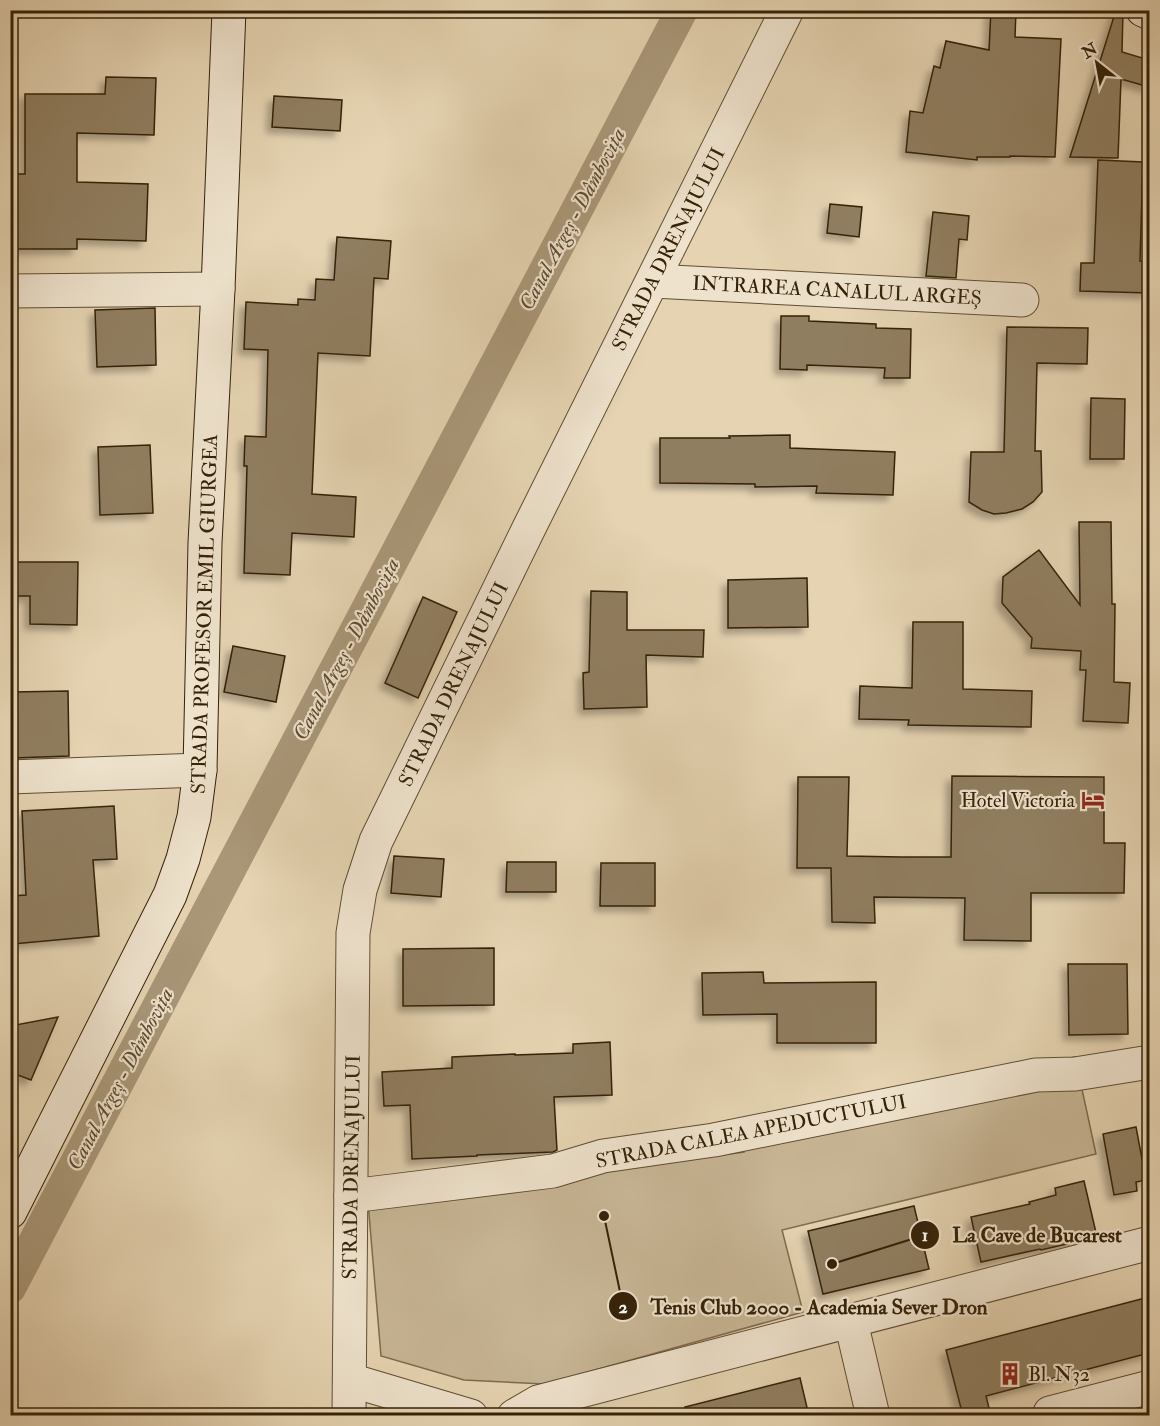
<svg xmlns="http://www.w3.org/2000/svg" width="1160" height="1426" font-family="'IM FELL Double Pica',serif">
  <style>
    .green { fill: #c7b594; stroke: #7e6c4e; stroke-width: 1.5 }
    .lines { fill: none; stroke-linecap: round; stroke-linejoin: round }
    .canal { stroke: #a99778; stroke-width: 32 }
    .building { fill: #907e60; stroke: #342208; stroke-width: 1.5; filter: url(#shadow) }
    .street-casing { stroke: #604e32; stroke-width: 35 }
    .secondary-casing { stroke: #342208; stroke-width: 35 }
    .street { stroke: #eee2cc; stroke-width: 33 }
    .secondary { stroke: #eee2cc; stroke-width: 33 }
    .labels { text-anchor: middle; stroke-width: 4.5; stroke-linejoin: round; paint-order: stroke }
    .street-label { font-size: 20px; fill: #342208; stroke: #eee2cc }
    .poi-label { font-size: 20px; fill: #342208; stroke: #eee2cc; text-anchor: end }
    .water-label { font-size: 21px; font-style: italic; fill: #5d4b2f; stroke: #eee2cc }
    .leader { fill: none; stroke: #342208; stroke-width: 2 }
    .callout-dot { fill: #342208; stroke: #eee2cc; stroke-width: 2 }
    .mark-label { font-size: 18px; text-anchor: middle; font-weight: bold; fill: #fff }
    .callout-label { font-size: 21px; text-anchor: middle; font-weight: bold; fill: #342208; stroke: #eee2cc; stroke-width: 4.5; stroke-linejoin: round; paint-order: stroke }
  </style>
  <defs>
    <filter id="shadow"><feDropShadow dx="-5.5" dy="5.5" stdDeviation="3" flood-color="#0004"/></filter>
  </defs>
  <rect width="100%" height="100%" fill="#e5d3b1"/>
  <filter id="stains"><feTurbulence type="fractalNoise" baseFrequency=".00333" numOctaves="4"/><feColorMatrix values="0 0 0 0 .2 0 0 0 0 .09 0 0 0 0 .02 0 0 0 .5 -.17"/></filter>
  <radialGradient id="worn" r=".72"><stop offset=".6" stop-color="#630" stop-opacity="0"/><stop offset="1" stop-color="#630" stop-opacity=".3"/></radialGradient>
  <polygon class="green" points="1075,1057 1096,1154 782,1230 803,1312 545,1384 464,1380 381,1356 368,1202 744,1152 741,1128"/>
  <g class="lines">
    <polyline class="canal" points="10,1288 682,10"/>
  </g>
  <g class="building">
    <polygon points="991,10 1016,10 1015,37 1061,39 1055,157 1010,156 1010,157 977,157 977,160 906,152 910,111 923,113 934,66 940,68 946,41 989,50"/>
    <polygon points="1116,10 1123,11 1122,52 1149,60 1149,87 1121,79 1118,158 1070,157"/>
    <polygon points="106,77 156,78 154,135 77,133 77,182 148,184 146,241 77,239 77,249 10,249 10,174 25,174 25,94 105,94"/>
    <polygon points="274,96 342,100 340,131 272,127"/>
    <polygon points="1098,160 1143,162 1140,261 1149,262 1149,293 1080,291 1081,263 1094,263"/>
    <polygon points="830,204 862,207 859,237 827,233"/>
    <polygon points="933,212 969,216 967,240 959,239 956,278 926,276"/>
    <polygon points="337,237 391,241 388,279 374,278 370,356 318,353 312,494 356,497 354,537 292,533 290,575 244,573 247,466 244,466 245,436 266,437 268,350 244,349 246,302 298,305 298,299 315,300 316,279 334,280"/>
    <polygon points="155,308 156,365 97,367 95,310"/>
    <polygon points="781,316 809,316 809,321 876,324 876,328 911,329 910,378 884,378 885,368 807,365 807,370 780,369"/>
    <polygon points="1007,327 1088,328 1087,364 1037,363 1035,451 1041,451 1042,492 1033,502 1022,509 1006,513 994,514 982,510 969,502 971,452 1004,452"/>
    <polygon points="1091,398 1125,399 1124,459 1090,459"/>
    <polygon points="790,435 790,448 895,452 893,495 816,493 817,486 755,487 755,484 660,483 660,438 730,438 729,436"/>
    <polygon points="150,445 153,513 100,515 98,447"/>
    <polygon points="1079,522 1111,522 1112,604 1115,604 1114,682 1130,683 1128,723 1083,721 1086,670 1080,670 1081,651 1031,648 1032,638 1002,603 1003,577 1039,550 1080,605"/>
    <polygon points="10,562 78,562 77,625 30,624 30,596 10,596"/>
    <polygon points="807,578 808,627 728,628 728,580"/>
    <polygon points="591,591 627,592 627,630 704,630 703,657 646,655 647,707 584,709 583,673 589,672"/>
    <polygon points="423,597 457,612 418,698 385,683"/>
    <polygon points="913,622 963,622 963,689 1032,691 1031,727 908,725 909,720 859,719 860,686 912,688"/>
    <polygon points="233,646 285,656 276,702 224,692"/>
    <polygon points="68,691 69,756 14,758 13,692"/>
    <polygon points="952,776 1104,777 1104,843 1125,843 1124,893 1031,893 1031,941 964,940 965,898 874,897 875,923 832,922 831,868 797,868 798,777 849,777 847,856 901,857 951,857"/>
    <polygon points="114,806 117,859 93,860 99,936 13,944 10,896 26,895 22,811"/>
    <polygon points="394,856 444,859 441,897 391,893"/>
    <polygon points="507,862 556,862 556,892 506,892"/>
    <polygon points="601,863 655,863 655,906 600,906"/>
    <polygon points="494,948 494,1005 403,1006 403,949"/>
    <polygon points="1068,964 1127,964 1128,1034 1069,1035"/>
    <polygon points="763,972 764,983 876,982 876,1043 777,1043 777,1014 703,1015 702,973"/>
    <polygon points="58,1017 31,1080 10,1072 10,1026"/>
    <polygon points="610,1042 612,1095 554,1097 557,1150 553,1152 477,1155 477,1156 412,1159 410,1105 384,1106 382,1072 452,1068 452,1057 515,1054 515,1055 573,1053 573,1044"/>
    <polygon points="1136,1127 1146,1180 1136,1182 1137,1191 1114,1195 1103,1134"/>
    <polygon points="1084,1181 1097,1237 1041,1250 1040,1249 981,1262 971,1217 1030,1204 1029,1202 1056,1195 1055,1188"/>
    <polygon points="914,1206 929,1269 823,1294 808,1231"/>
    <polygon points="1149,1297 1149,1353 986,1396 991,1416 963,1416 946,1350"/>
    <polygon points="800,1378 809,1416 687,1416 685,1407"/>
  </g>
  <g class="lines">
    <g class="street-casing">
      <g id="street">
        <polyline points="653,281 1022,300"/>
        <polyline points="10,291 218,289"/>
        <polyline points="10,777 200,770"/>
        <polyline points="351,1196 553,1171 603,1156 714,1140 1036,1075 1075,1074 1150,1062"/>
        <polyline points="851,1322 873,1416"/>
        <polyline points="350,1380 471,1416"/>
        <polyline points="349,1416 353,933 360,890 376,841 528,530 787,10"/>
        <polyline points="514,1416 538,1402 1150,1243"/>
        <polyline points="1050,1416 1050,1413 1150,1387"/>
      </g>
    </g>
    <g class="secondary-casing">
      <g id="secondary">
        <polyline points="1143,10 1150,13"/>
        <polyline points="10,1212 170,895 183,859 194,817 200,770 205,543 218,289 229,10"/>
      </g>
    </g>
    <use href="#street" class="street"/>
    <use href="#secondary" class="secondary"/>
  </g>
  <defs>
    <g id="hotel-bare" transform="scale(1.8)"><path d="M-6-4.5h1.5V1H6V5H4.5V3h-9V5H-6ZM-4 0a1.8 1.8 0 1 1 3.6 0ZM.5 0V-2.5h3Q6-2.5 6 0Z" fill="#8f2418" stroke="#eee2cc" stroke-width="2.5" paint-order="stroke"/></g>
    <g id="building-bare" transform="scale(1.8)"><path d="M-4-6H4V6H1V3H-1V6H-4ZM-2.5-4.3h1.7v1.8h-1.7ZM.8-4.3h1.7v1.8H.8ZM-2.5-1h1.7V.8h-1.7ZM.8-1h1.7V.8H.8Z" fill="#8f2418" stroke="#eee2cc" stroke-width="2.5" paint-order="stroke"/></g>
  </defs>
  <g fill-rule="evenodd">
    <use href="#hotel-bare" x="1093" y="800"/>
    <use href="#building-bare" x="1010" y="1374"/>
  </g>
  <g class="labels">
    <g class="street-label">
      <text transform="translate(668 249) rotate(-63)" y="7">STRADA DRENAJULUI</text>
      <text transform="translate(837 290) rotate(3)" y="7">INTRAREA CANALUL ARGEȘ</text>
      <text transform="translate(204 614) rotate(-88)" y="7">STRADA PROFESOR EMIL GIURGEA</text>
      <text transform="translate(453 684) rotate(-64)" y="7">STRADA DRENAJULUI</text>
      <text transform="translate(751 1131) rotate(-11)" y="7">STRADA CALEA APEDUCTULUI</text>
      <text transform="translate(351 1167) rotate(-89)" y="7">STRADA DRENAJULUI</text>
    </g>
    <g class="poi-label">
      <text x="1075" y="807">Hotel Victoria</text>
      <text x="1028" y="1381" text-anchor="start">Bl. N32</text>
    </g>
    <g class="water-label">
      <text transform="translate(572 219) rotate(-62)" y="7">Canal Argeș - Dâmbovița</text>
      <text transform="translate(346 649) rotate(-62)" y="7">Canal Argeș - Dâmbovița</text>
      <text transform="translate(120 1079) rotate(-62)" y="7">Canal Argeș - Dâmbovița</text>
    </g>
  </g>
  <path class="leader" d="M832 1264L925 1235M604 1216L623 1306"/>
  <g class="callout-dot">
    <circle cx="832" cy="1264" r="6"/>
    <circle cx="604" cy="1216" r="6"/>
    <circle cx="925" cy="1235" r="15"/>
    <circle cx="623" cy="1306" r="15"/>
  </g>
  <g class="mark-label">
    <text x="925" y="1241">1</text>
    <text x="623" y="1313">2</text>
  </g>
  <g class="callout-label">
    <text x="1037" y="1242">La Cave de Bucarest</text>
    <text x="819" y="1314">Tenis Club 2000 - Academia Sever Dron</text>
  </g>
  <rect width="1160" height="1426" fill="none" stroke="#e5d3b1" stroke-width="36"/>
  <rect x="12" y="12" width="1136" height="1402" fill="none" stroke="#342208" stroke-width="3"/>
  <rect x="18" y="18" width="1124" height="1390" fill="none" stroke="#342208" stroke-width="1.5"/>
  <g transform="translate(1097 63) rotate(329)" stroke="#eee2cc" stroke-width="4.5" paint-order="stroke">
  <path d="M0-4.5L10 22L0 15L-10 22Z" fill="#342208"/>
  <text y="-9" font-size="16" font-weight="bold" text-anchor="middle" fill="#342208">N</text>
  </g>
  <rect width="100%" height="100%" filter="url(#stains)"/>
  <rect width="100%" height="100%" fill="url(#worn)"/>
</svg>
